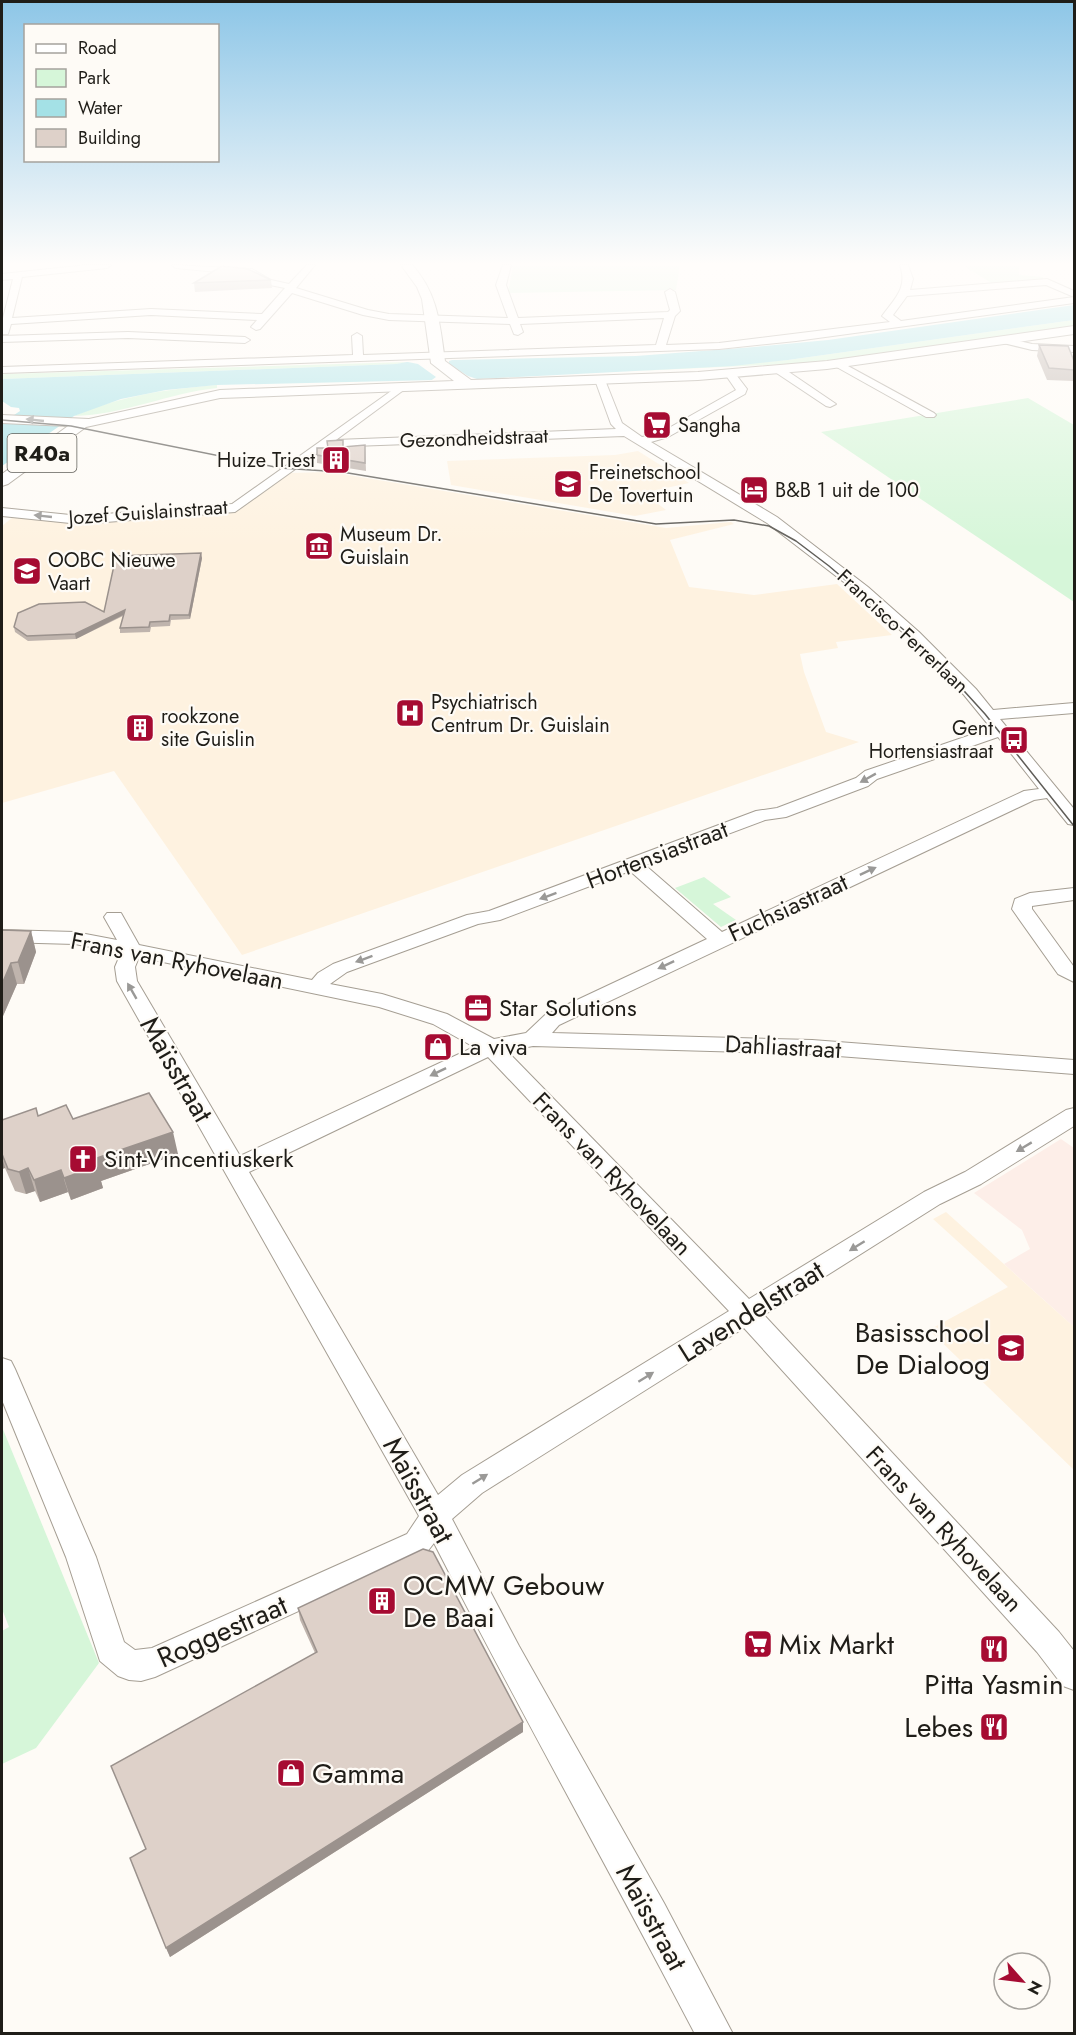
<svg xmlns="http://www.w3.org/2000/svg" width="1076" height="2035" font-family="Jost,sans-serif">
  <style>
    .industrial { fill: #fdeee8 }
    .built { fill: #fef2e0 }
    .green { fill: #d6f6d9 }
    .water { fill: #a4e1e6 }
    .pier { fill: #fefbf6 }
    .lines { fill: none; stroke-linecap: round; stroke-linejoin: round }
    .minor-casing { stroke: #a59e93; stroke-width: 2 }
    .major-casing { stroke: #a59e93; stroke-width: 2 }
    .minor { fill: #fff; fill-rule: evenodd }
    .major { fill: #fff; fill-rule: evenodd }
    .tram { stroke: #5f5d58; stroke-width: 1.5 }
    .wall { fill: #bfb4ad }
    .shaded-wall { fill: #9b928d }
    .building { fill: #ded1c9; stroke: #9b928d; stroke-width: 1.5 }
    .oneway { fill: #9a9997 }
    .labels { text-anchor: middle; stroke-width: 4.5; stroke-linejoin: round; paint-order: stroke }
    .far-poi-label { font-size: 20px; fill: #1f1d18; stroke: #fefbf6; text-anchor: start }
    .far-street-label { font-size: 20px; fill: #1f1d18; stroke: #fefbf6 }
    .shield { fill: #fefbf6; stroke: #62605b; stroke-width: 1.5 }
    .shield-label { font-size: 22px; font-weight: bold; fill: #1f1d18 }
    .street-label { font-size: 24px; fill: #1f1d18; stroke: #fefbf6 }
    .poi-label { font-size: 24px; fill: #1f1d18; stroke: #fefbf6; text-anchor: start }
    .near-street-label { font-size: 28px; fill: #1f1d18; stroke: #fefbf6 }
    .near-poi-label { font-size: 28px; fill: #1f1d18; stroke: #fefbf6; text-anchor: start }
  </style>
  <rect width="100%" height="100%" fill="#fefbf6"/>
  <polygon class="industrial" points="1061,1139 1074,1148 1074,1327 1004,1264 1030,1249 1022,1230 974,1193"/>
  <g class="built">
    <polygon points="638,451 689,483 648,492 657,503 666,510 635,516 451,485 447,461 615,455"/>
    <polygon points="330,472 666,528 731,522 734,524 670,540 689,587 754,595 837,584 892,635 836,642 838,648 800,654 804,672 826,732 859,742 242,955 114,771 2,803 2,526 13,517 77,524 238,511 289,473"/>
    <polygon points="946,1212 1074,1327 1074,1470 929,1330 1008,1287 933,1219"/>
  </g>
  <g class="green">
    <polygon points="513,265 680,265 676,290 508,293"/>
    <polygon points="962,265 1019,265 1019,275 1043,277 1043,281 995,285"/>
    <polygon points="1074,320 1074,326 809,363 637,371 788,360"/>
    <polygon points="408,362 396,364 2,379 2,375 5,374"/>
    <path d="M217 385V388C169 393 123 415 74 416 120 396 167 389 217 385Z"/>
    <polygon points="1028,398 1074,425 1074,602 821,432"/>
    <polygon points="704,877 731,897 713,904 736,920 721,927 675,888"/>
    <polygon points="2,1427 99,1663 36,1748 2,1764 2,1631 9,1627 2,1609"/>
  </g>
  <polygon class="water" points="1074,305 1074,320 788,360 733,366 477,379 217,385 166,390 121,399 74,416 2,466 2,423 20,411 19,408 11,407 2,401 2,379 396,364 412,361 636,356 754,347 828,340"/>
  <polygon class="pier" points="455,359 449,361 449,364 468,376 480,380 429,382 436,377 418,364 398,360"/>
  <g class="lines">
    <g class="minor-casing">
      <g id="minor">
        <path d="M87 265H111L107 268 22 277 12 318 151 309 262 314 285 288 265 284 250 275 176 268 172 265 252 269 271 280 289 284 307 265H315L296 288 368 310 389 314 508 318 496 285 503 265H511L506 285 518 318 668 312 670 310 665 292 670 289 675 292 680 311 675 316 666 345 719 343 890 322 882 316C895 298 908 288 900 265H908L913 279 910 290 1047 279 1074 291V297L1046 285 907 296 893 315 901 321 1074 297V303L796 341 719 349 2 373V367L353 355 352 336 357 333 362 336 363 355 656 345 664 318 520 324 523 332 518 335 514 334 510 324 389 320 363 315 292 293 260 329 256 330 251 327 257 320 151 315 11 324 8 334H2V322L13 279 2 280V274Z"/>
        <polygon points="128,332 245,337 250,340 245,343 128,338 2,342 2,336"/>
        <polygon points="1003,337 1032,344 1074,346 1074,352 1032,350 999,342 999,338"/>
        <polygon points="837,360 934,413 936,415 934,417 926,417 833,365 832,363"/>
        <polygon points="779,367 783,368 836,404 830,407 826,406 775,372 775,368"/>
        <path d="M730 371 734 372 747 389 745 394 668 437 651 442 777 517 868 587 919 632 976 689 993 710 1074 703V713L1000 719 1074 809V825L1068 824 1047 798 1034 800 559 1025 552 1033 812 1040 1074 1060V1074L812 1054 533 1046 507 1051 749 1299 924 1192 965 1172 1066 1110 1074 1108V1126L981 1184 940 1204 764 1315 1059 1632 1074 1651V1690L1063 1686 1037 1652 744 1328 482 1493 452 1519 519 1646 664 1903 733 2034H695C609 1869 518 1708 434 1543L427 1552 155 1677 141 1681 129 1680 118 1676 100 1661 66 1557 2 1400V1358L11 1361 15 1369 96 1557 124 1642 135 1650 152 1648 407 1534 419 1516 117 981 115 967 121 953 75 944 2 942V930L75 932 117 940 104 917 107 913H121L139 945 312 980 318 973 333 964 467 915 489 911 756 811 777 808 856 778 865 771 991 728 964 695 909 638 858 593 767 523 624 436 326 447 235 512 80 524 2 516V508L80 516 232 504 401 384 406 387 405 389 336 440 616 429 611 424 595 380 600 377 605 380 622 423 642 437 660 433 736 390 725 374ZM998 737 1039 789 1024 791 722 932 645 865 765 820 786 817 868 786 877 779ZM630 871 707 939 545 1015 526 1033 494 1039 447 1014 382 994 330 984 347 972 478 924 500 920ZM139 957 379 1007 433 1024 474 1047 240 1156 137 981 135 967ZM488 1057 729 1311 462 1475 438 1495 249 1172Z"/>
        <polygon points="1074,888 1074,900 1032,906 1032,909 1074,967 1074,982 1058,974 1012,909 1015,899 1030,893"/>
      </g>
    </g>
    <g class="major-casing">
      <path id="major" d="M401 265H412C438 293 440 325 445 361L471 380 698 372 827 361 1074 326V334L827 369 698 380 220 398 86 427 8 484 2 486V474L68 426 2 423V415L89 419 220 390 454 381 431 363 422 299 417 287Z"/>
    </g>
    <use href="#minor" class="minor"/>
    <use href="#major" class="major"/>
    <polyline class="tram" points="2,420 71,426 280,468 342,472 656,524 734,520 769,526 796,541 829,566 925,648 985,714 1074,826"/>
  </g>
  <g class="wall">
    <polygon points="271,280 272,288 195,292 194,283"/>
    <polygon points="1039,345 1074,361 1074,381 1047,380 1037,356"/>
    <polygon points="365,445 366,471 317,463 317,455 343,447"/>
    <polygon points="202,558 190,619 171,620 170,626 151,627 150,632 120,633 120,628 123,616 76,639 28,641 15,632 14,627 104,612"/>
    <polygon points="2,930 31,931 36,952 24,984 17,984 3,1016"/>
    <polygon points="39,1115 73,1119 178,1154 101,1181 103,1188 71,1200 68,1192 40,1202 35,1191 26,1194 15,1191 5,1168 2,1169 2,1120"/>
    <polygon points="298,1608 523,1732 170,1957 130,1858 145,1849 315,1653 300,1620"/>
  </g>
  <g class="shaded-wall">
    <polygon points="201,553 202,558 190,619 189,615"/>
    <polygon points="125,610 125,614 76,639 75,634"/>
    <polygon points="31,931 36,952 24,984 18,962"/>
    <polygon points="11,963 17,984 3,1016 2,1016 2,984"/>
    <polygon points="173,1132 178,1154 101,1181 103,1188 71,1200 64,1178 94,1159"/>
    <polygon points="2,1157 5,1168 2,1169"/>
    <polygon points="28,1168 35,1191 26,1194 19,1172"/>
    <polygon points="61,1170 68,1192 40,1202 34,1180"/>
    <polygon points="523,1722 523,1732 170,1957 166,1948"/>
  </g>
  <g class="building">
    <polygon points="222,266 248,269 271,280 194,283"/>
    <polygon points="1039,345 1068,346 1074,361 1074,370 1049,368"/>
    <polygon points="343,440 343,447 365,445 365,463 317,455 317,448 328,448 327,441"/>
    <polygon points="201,553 189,615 170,615 169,621 150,622 149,627 120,628 125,610 75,634 27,636 14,627 18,613 39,604 85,602 104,612 116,556"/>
    <polygon points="2,930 31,931 18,962 11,963 2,984"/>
    <polygon points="149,1093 173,1132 94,1159 97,1166 64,1178 61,1170 34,1180 28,1168 19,1172 8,1169 2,1154 2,1120 36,1108 38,1116 66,1105 73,1119"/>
    <polygon points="423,1549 433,1552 523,1722 166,1948 130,1858 146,1849 111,1766 317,1652 298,1608"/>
  </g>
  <defs><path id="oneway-solid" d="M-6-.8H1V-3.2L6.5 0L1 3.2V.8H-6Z" transform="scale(1.5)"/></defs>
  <g class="oneway">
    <use href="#oneway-solid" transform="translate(35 420) rotate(-174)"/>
    <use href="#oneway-solid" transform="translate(43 516) rotate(-174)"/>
    <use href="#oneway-solid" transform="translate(868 778) rotate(151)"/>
    <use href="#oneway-solid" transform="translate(868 871) rotate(-25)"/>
    <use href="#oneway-solid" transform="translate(548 896) rotate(160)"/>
    <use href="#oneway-solid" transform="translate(364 959) rotate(160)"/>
    <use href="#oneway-solid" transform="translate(666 965) rotate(155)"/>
    <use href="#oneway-solid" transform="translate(132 991) rotate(-120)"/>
    <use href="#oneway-solid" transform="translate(438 1072) rotate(154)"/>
    <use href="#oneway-solid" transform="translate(1024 1147) rotate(149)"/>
    <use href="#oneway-solid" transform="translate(857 1246) rotate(148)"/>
    <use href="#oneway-solid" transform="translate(646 1377) rotate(-32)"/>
    <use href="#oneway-solid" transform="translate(480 1479) rotate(-32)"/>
  </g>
  <linearGradient id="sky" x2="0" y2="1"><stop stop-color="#8dc6e7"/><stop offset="0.48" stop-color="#fffdfb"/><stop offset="1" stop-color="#fffdfb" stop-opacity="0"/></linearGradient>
  <rect width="1076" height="549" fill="url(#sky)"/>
  <defs>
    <g id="supermarket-square" transform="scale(1.5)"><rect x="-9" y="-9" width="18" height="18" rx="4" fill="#a60b32" stroke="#fefbf6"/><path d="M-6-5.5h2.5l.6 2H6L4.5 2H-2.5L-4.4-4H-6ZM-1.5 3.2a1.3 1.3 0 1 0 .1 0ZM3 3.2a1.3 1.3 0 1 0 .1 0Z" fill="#fff"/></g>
    <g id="building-square" transform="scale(1.5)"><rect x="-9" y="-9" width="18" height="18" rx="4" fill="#a60b32" stroke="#fefbf6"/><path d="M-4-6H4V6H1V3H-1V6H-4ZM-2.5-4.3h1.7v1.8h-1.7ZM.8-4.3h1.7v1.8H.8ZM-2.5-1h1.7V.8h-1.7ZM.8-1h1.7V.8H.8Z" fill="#fff"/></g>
    <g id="school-square" transform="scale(1.5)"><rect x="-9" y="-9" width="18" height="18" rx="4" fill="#a60b32" stroke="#fefbf6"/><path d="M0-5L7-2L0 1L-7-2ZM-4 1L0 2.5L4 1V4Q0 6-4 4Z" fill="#fff"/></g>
    <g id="hotel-square" transform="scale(1.5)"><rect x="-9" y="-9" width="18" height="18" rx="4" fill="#a60b32" stroke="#fefbf6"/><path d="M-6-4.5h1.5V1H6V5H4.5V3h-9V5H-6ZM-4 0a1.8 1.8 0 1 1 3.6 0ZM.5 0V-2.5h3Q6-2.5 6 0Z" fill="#fff"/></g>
    <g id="museum-square" transform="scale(1.5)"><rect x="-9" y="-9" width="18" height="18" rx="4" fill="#a60b32" stroke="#fefbf6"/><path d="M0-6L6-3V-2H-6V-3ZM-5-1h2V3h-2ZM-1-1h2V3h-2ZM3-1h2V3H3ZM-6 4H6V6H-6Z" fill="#fff"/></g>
    <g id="hospital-square" transform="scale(1.5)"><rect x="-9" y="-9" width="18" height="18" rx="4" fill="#a60b32" stroke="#fefbf6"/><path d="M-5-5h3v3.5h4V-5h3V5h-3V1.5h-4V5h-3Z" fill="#fff"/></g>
    <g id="bus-square" transform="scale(1.5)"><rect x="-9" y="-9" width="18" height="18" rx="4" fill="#a60b32" stroke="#fefbf6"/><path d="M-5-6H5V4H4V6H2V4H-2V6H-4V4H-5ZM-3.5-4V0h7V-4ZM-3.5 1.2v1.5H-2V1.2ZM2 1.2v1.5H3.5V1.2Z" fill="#fff"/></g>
    <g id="office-square" transform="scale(1.5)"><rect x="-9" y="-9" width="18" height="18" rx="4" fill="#a60b32" stroke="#fefbf6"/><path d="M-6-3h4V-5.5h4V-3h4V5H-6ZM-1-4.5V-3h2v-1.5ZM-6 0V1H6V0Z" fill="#fff"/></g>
    <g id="shop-square" transform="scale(1.5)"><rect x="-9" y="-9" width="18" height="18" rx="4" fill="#a60b32" stroke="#fefbf6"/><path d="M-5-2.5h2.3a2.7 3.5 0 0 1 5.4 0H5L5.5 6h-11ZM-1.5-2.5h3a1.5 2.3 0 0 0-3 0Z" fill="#fff"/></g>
    <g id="church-square" transform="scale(1.5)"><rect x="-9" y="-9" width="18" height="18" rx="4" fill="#a60b32" stroke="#fefbf6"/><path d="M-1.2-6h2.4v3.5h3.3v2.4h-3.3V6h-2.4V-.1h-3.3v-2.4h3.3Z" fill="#fff"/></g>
    <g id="restaurant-square" transform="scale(1.5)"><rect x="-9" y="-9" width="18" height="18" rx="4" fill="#a60b32" stroke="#fefbf6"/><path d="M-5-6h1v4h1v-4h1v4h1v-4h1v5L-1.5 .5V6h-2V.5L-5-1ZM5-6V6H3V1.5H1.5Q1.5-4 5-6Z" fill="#fff"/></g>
  </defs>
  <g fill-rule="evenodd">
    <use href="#supermarket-square" x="657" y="425"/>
    <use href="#building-square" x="336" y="460"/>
    <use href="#school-square" x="568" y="484"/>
    <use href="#hotel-square" x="754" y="490"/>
    <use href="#museum-square" x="319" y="546"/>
    <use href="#school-square" x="27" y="571"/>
    <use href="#hospital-square" x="410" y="713"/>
    <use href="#building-square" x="140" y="728"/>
    <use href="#bus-square" x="1014" y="740"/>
    <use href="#office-square" x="478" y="1008"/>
    <use href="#shop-square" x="438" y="1047"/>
    <use href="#church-square" x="83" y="1159"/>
    <use href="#school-square" x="1011" y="1348"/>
    <use href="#building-square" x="382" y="1601"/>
    <use href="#supermarket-square" x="758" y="1644"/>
    <use href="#restaurant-square" x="994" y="1649"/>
    <use href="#restaurant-square" x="994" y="1727"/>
    <use href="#shop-square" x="291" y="1773"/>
  </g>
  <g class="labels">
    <g class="far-poi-label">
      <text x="678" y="432">Sangha</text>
      <text x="315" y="467" text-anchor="end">Huize Triest</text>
      <text x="589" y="479">Freinetschool<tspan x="589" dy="23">De Tovertuin</tspan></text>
      <text x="775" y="497">B&amp;B 1 uit de 100</text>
      <text x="340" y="541">Museum Dr.<tspan x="340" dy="23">Guislain</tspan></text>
      <text x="48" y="567">OOBC Nieuwe<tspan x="48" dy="23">Vaart</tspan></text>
      <text x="431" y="709">Psychiatrisch<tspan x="431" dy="23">Centrum Dr. Guislain</tspan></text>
      <text x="161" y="723">rookzone<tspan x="161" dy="23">site Guislin</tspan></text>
      <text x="993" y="735" text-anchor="end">Gent<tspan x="993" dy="23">Hortensiastraat</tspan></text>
    </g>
    <g class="far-street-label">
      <text transform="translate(474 438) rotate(-2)" y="7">Gezondheidstraat</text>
      <text transform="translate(148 512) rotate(-4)" y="7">Jozef Guislainstraat</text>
      <text transform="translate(903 631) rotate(43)" y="7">Francisco Ferrerlaan</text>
    </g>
    <rect class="shield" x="7.5" y="434" width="69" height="38" rx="4.5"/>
    <g class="shield-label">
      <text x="42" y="461">R40a</text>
    </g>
    <g class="street-label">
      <text transform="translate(657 855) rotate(-21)" y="8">Hortensiastraat</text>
      <text transform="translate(788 908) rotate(-25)" y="8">Fuchsiastraat</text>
      <text transform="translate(177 961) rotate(11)" y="8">Frans van Ryhovelaan</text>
      <text transform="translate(783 1047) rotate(3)" y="8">Dahliastraat</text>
      <text transform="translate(612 1174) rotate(46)" y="8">Frans van Ryhovelaan</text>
      <text transform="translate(944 1529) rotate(47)" y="8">Frans van Ryhovelaan</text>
    </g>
    <g class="poi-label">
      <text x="499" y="1016">Star Solutions</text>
      <text x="459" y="1055">La viva</text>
      <text x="104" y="1167">Sint-Vincentiuskerk</text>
    </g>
    <g class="near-street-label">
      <text transform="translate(177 1069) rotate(60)" y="10">Maïsstraat</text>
      <text transform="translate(751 1311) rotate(-32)" y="10">Lavendelstraat</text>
      <text transform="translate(419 1490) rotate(61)" y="10">Maïsstraat</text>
      <text transform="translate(222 1631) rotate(-24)" y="10">Roggestraat</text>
      <text transform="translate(652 1917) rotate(61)" y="10">Maïsstraat</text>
    </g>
    <g class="near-poi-label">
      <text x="990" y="1342" text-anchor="end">Basisschool<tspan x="990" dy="32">De Dialoog</tspan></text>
      <text x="403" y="1595">OCMW Gebouw<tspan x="403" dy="32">De Baai</tspan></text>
      <text x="779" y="1654">Mix Markt</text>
      <text x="994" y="1694" text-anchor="middle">Pitta Yasmin</text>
      <text x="973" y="1737" text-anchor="end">Lebes</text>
      <text x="312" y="1783">Gamma</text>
    </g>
  </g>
  <rect width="1076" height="2035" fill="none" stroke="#1f1d18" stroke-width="6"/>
  <rect x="24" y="24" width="195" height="138" fill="#fefbf6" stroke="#a5a29d" stroke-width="1.5"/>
  <rect x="36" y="44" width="30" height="9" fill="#ffffff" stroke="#a5a29d" stroke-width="1.5"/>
  <text x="78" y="54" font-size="18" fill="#1f1d18">Road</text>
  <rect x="36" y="69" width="30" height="18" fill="#d6f6d9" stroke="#a5a29d" stroke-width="1.5"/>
  <text x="78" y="84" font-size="18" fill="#1f1d18">Park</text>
  <rect x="36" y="99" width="30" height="18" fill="#a4e1e6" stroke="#a5a29d" stroke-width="1.5"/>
  <text x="78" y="114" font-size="18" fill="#1f1d18">Water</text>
  <rect x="36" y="129" width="30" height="18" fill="#ded1c9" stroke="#a5a29d" stroke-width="1.5"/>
  <text x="78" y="144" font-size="18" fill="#1f1d18">Building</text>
  <g transform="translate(1022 1981) rotate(118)"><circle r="28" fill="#fefbf6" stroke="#a5a29d" stroke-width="1.5"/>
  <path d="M0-4.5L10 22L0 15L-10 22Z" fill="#a60b32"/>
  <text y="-9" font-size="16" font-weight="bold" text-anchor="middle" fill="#1f1d18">N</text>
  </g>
</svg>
